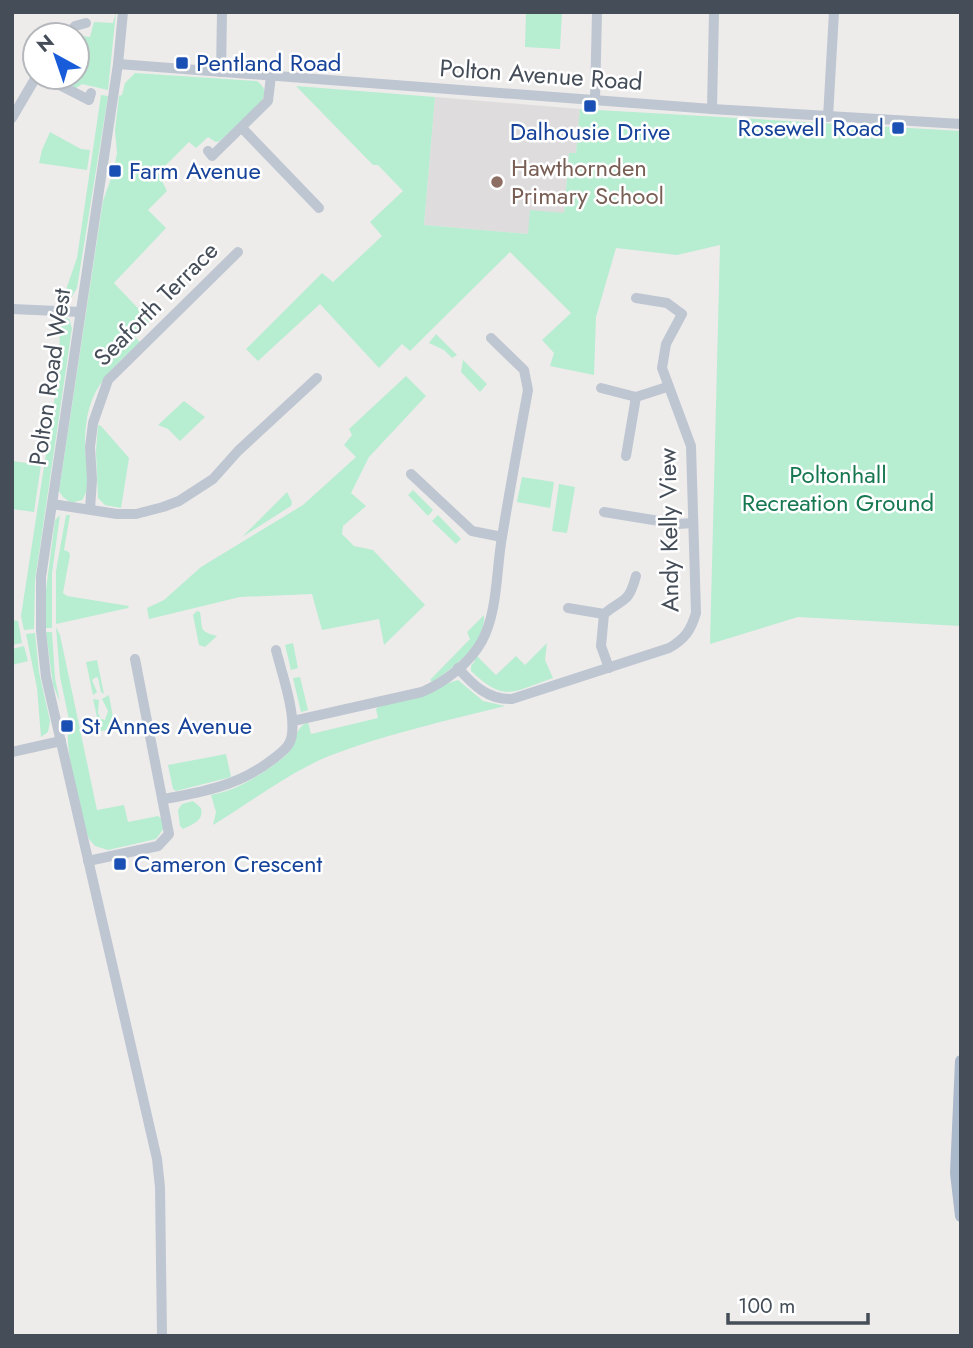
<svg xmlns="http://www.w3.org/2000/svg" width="973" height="1348" font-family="Jost,sans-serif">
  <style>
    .education { fill: #dfdcdd }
    .green { fill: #b7edd1 }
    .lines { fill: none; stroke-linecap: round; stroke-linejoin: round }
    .minor { stroke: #bec6d1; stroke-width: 10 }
    .major { stroke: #aab8cb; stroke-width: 12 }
    .transit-dot { fill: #1a4fb4; stroke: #fff; stroke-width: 2.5 }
    .education-dot { fill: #8d6e63; stroke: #fff; stroke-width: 2.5 }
    .labels { text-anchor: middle; stroke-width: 5; stroke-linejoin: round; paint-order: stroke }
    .transit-label { font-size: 24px; fill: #164399; stroke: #fff; text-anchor: start }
    .street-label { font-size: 24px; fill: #444d58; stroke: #fff }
    .education-label { font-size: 24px; fill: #785e54; stroke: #fff; text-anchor: start }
    .park-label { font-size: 24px; fill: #167850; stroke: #fff }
  </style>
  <rect width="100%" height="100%" fill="#eeebeb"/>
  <polygon class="education" points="435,97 580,109 576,153 569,153 564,213 528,234 424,225"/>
  <g class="green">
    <polygon points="116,12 108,90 82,84 76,88 54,77 77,77 77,35 73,35 90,37 94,22 113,23"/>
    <polygon points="526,12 562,12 560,49 525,47"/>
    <path d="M135 73 257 81C265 87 266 92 262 101L220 141 216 142 208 137 196 148 189 142 158 173 167 191 148 210 166 228 114 283 150 321 135 337 140 342C105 375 86 390 85 442 84 461 94 483 82 500L71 503 63 497 59 491 103 201 113 173 117 153 115 130 119 96 122 95 125 83Z"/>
    <polygon points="296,86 435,97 424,225 528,234 530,210 564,213 569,153 576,153 580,109 961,131 961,626 798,617 710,644 720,245 677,255 616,248 596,317 594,375 550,366 554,353 542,340 571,313 510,252 410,351 402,344 379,368 320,304 258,361 246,349 322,273 333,282 382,236 370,222 403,191 378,165 373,165"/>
    <polygon points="101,95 108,96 77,288 68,303 61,304 77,258"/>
    <polygon points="50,132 81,149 90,150 87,170 39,163 42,150"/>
    <polygon points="60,316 69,319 72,328 35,581 34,629 24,630 21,616 59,369"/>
    <polygon points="436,334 457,355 452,358 444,350 429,343"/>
    <polygon points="463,360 487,384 480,392 461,372"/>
    <polygon points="406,376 426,396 369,457 351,493 366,506 343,526 342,534 354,546 373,550 425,605 384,645 379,619 322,630 312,594 240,597 149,619 147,608 164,600 201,567 303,505 356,457 344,445 352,435 349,429"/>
    <polygon points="184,401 205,417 180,441 168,429 158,425"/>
    <polygon points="98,425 101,426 129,458 121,508 105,505 98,498 96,451"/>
    <polygon points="12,461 41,465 34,512 12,509"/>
    <polygon points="522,477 554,482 550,508 517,502"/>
    <polygon points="559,484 575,487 567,533 552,531"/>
    <polygon points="413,490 433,510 428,516 408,495"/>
    <polygon points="287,492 292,502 291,506 242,537"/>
    <polygon points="60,515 52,573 52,628 46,628 46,590 55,520"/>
    <polygon points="66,515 70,515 64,550 69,552 70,555 63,593 67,596 129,606 128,608 56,624 56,571"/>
    <polygon points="438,515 461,539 456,544 432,521"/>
    <path d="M197 611 200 612C203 629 198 631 217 636L205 647 199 645 193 615Z"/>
    <path d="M484 615C486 643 454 668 432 682L430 680 470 639 467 632Z"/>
    <polygon points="12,620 18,621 22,643 12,645"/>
    <path d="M56 627 60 635 97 810 124 805 128 822 158 816 162 819 164 828 156 839 108 850 95 846 89 839C82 821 61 737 70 724L60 677Z"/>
    <polygon points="46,632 52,632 55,678 60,702 53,685"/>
    <polygon points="35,633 39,672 50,721 48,732 41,737 37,688 26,634"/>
    <polygon points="293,643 298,668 291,670 285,645"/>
    <path d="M547 643 545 660 553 678C512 692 505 703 471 671V666L475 661 473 659 477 656 496 675 516 656 525 665Z"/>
    <polygon points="24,646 28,661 12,665 12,649"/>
    <polygon points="97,660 104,694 101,692 98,678 96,677 92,680 97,692 93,695 86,662"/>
    <polygon points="300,677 308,710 301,712 293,678"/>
    <path d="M458 680 483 701 505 706C446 721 385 734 329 756 288 773 251 802 213 825L216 812 211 795C218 793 225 792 232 789 250 782 269 769 284 757 297 747 292 729 308 722L311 734 378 718 376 709 379 706Z"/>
    <polygon points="109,695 115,729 100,731 93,699 99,700 98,713 101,719 105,720 108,711 102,699"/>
    <polygon points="226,754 231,777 176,791 173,789 168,765"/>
    <path d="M193 801 201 808C204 821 193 824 183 829L180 826 178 810 182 804Z"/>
  </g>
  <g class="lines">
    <g class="minor">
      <polyline points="123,12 118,64 41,577 41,631 46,677 157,1159 160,1187 162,1336"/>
      <polyline points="68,35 75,26 86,23"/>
      <polyline points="118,64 712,109 961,124"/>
      <polyline points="221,72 222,12"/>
      <polyline points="44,77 89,100 91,93"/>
      <polyline points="595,100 597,12"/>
      <polyline points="712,109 714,12"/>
      <polyline points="828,117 834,12"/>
      <polyline points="12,118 36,77"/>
      <polyline points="242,128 319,208"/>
      <polyline points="208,151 212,156 268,101 271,76"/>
      <polyline points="12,309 80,312"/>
      <polyline points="601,388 636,397 667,387"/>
      <polyline points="626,456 636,397"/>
      <polyline points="411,474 472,531 502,537"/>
      <polyline points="52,504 117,514 136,514 163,507 179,501 213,479 238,451 317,378"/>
      <polyline points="90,509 92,480 90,447 93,423 108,380 238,252"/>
      <polyline points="604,512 678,524 692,523"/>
      <path d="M568 608 604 614C624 597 628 605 636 576"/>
      <polyline points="604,614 601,646 609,668"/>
      <path d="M458 668C473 685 488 700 512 699L669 648C685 639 691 630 696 613L691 446 662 368 666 344 682 314 667 303 636 298"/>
      <path d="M293 721 422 692C445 682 469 664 482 641 498 611 496 571 502 537 510 488 519 439 528 390L524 370 491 338"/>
      <polyline points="12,752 61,741"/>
      <path d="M164 799C204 792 240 785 273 759 282 752 291 746 292 734 295 710 282 674 276 650"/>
      <polyline points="88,861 158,846 169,834 135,659"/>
    </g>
    <polyline class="major" points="961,1061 956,1173 961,1216"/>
  </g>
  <g class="transit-dot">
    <rect x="175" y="56" width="14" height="14" rx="3.5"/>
    <rect x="583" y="99" width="14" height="14" rx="3.5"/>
    <rect x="891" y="121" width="14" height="14" rx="3.5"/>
    <rect x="108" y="164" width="14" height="14" rx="3.5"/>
    <rect x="60" y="719" width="14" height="14" rx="3.5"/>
    <rect x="113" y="857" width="14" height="14" rx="3.5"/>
  </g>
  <circle class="education-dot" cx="497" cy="182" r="7"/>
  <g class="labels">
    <g class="transit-label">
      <text x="196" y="71">Pentland Road</text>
      <text x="884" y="136" text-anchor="end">Rosewell Road</text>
      <text x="590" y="140" text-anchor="middle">Dalhousie Drive</text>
      <text x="129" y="179">Farm Avenue</text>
      <text x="81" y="734">St Annes Avenue</text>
      <text x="134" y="872">Cameron Crescent</text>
    </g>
    <g class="street-label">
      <text transform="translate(541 75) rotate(4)" y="8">Polton Avenue Road</text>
      <text transform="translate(156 304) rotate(-45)" y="8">Seaforth Terrace</text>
      <text transform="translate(50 377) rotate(-82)" y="8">Polton Road West</text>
      <text transform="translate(669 530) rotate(-91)" y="8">Andy Kelly View</text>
    </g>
    <g class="education-label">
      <text x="511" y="176">Hawthornden<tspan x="511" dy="28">Primary School</tspan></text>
    </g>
    <g class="park-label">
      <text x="838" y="483">Poltonhall<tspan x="838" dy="28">Recreation Ground</tspan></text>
    </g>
  </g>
  <rect width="973" height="1348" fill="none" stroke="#444d58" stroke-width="28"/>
  <g transform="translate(56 56) rotate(320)"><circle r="33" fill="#ffffff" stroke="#b4b8bc" stroke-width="2"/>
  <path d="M0-5L12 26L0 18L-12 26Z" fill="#195cda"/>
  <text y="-10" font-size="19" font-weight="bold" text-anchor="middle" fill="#444d58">N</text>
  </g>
  <path d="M728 1313v10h140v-10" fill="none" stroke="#444d58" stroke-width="3.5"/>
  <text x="738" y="1313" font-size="21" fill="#444d58" stroke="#ffffff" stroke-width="5" paint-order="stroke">100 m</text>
</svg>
